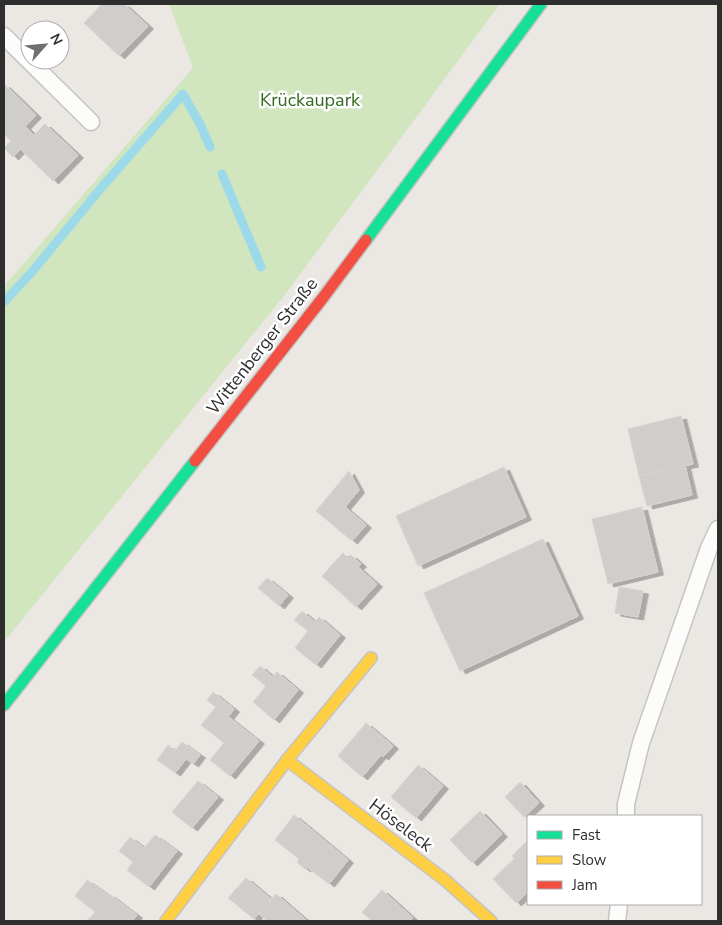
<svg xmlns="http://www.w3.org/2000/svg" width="722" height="925" font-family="'Nunito Sans',sans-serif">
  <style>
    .green { fill: #d1e5bf }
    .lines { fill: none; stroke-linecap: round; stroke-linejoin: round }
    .stream { stroke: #9cdae9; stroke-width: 9 }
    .building { fill: #d0cecb; stroke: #d6d4d0; filter: url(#shadow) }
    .lane-casing { stroke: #c5c4c4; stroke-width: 19 }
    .fast-casing { stroke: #c5c4c4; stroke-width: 14 }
    .slow-casing { stroke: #c5c4c4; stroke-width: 14 }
    .jam-casing { stroke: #c5c4c4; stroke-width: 14 }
    .lane { stroke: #fcfcfb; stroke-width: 16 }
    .fast { stroke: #16e098; stroke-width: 11 }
    .slow { stroke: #ffcf43; stroke-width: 11 }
    .jam { stroke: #f24e42; stroke-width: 11 }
    .labels { text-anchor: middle; stroke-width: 5; stroke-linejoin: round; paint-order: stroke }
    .park-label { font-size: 18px; fill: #336a1f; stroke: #fff }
    .street-label { font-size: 18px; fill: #2e2e2e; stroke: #fff }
  </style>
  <defs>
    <filter id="shadow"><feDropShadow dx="5.5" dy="3" stdDeviation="0" flood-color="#0004"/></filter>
  </defs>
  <rect width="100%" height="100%" fill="#ebe8e4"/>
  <polygon class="green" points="169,4 500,4 284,296 4,642 4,286 193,68"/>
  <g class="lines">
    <g class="stream">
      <polyline points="222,174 261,267"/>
      <polyline points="4,302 31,273 102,187 183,94 200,124 210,147"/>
    </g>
  </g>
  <g class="building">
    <polygon points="102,4 124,4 148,26 119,56 84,23"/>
    <polygon points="4,84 36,115 11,141 4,134"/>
    <polygon points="45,124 78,155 53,181 20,149"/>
    <polygon points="25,126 34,135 13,157 4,148"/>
    <polygon points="681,416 693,464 639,476 628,429"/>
    <polygon points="685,465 692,495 647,506 639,476"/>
    <polygon points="504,467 526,517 418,566 396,516"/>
    <polygon points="349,471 359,490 345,507 366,525 352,541 316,511"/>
    <polygon points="642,507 658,572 608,584 592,519"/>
    <polygon points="543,539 578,616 460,671 424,593"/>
    <polygon points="343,553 348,558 351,555 361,564 358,567 377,584 356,607 322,576"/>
    <polygon points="267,578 288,595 279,606 258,588"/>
    <polygon points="619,587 643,591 638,617 615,613"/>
    <polygon points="302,611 315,622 319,617 340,635 316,665 295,648 308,631 294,620"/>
    <polygon points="260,666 273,677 277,672 298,690 274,720 253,702 266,686 252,675"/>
    <polygon points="213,692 234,709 228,717 207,700"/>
    <polygon points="216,707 259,741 230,776 210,760 224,743 201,725"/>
    <polygon points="366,723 393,746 383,757 381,755 362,777 338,756"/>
    <polygon points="182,742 200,755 193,764 175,751"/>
    <polygon points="168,745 186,759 175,773 157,760"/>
    <polygon points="418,765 443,786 416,818 391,797"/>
    <polygon points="198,781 218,797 192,828 172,812"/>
    <polygon points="520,782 539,803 524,817 505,797"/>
    <polygon points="480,811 502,834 472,863 450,840"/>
    <polygon points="294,815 348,860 329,884 307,867 305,869 297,862 299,859 275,840"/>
    <polygon points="155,835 177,851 149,887 127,870 133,862 119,851 130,837 144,848"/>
    <polygon points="528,840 528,892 516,903 493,879 514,859 512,856"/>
    <polygon points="246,878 271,899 254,919 228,898"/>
    <polygon points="87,880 108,895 109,894 137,915 132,921 87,921 95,912 75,896"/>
    <polygon points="382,890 413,918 410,921 372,921 362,912"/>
    <polygon points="276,894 306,920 305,921 267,921 259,914"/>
  </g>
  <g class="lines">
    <g class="lane-casing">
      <g id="lane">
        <polyline points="4,36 91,122"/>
        <polyline points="626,816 626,804 641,743 709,548 718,529"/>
        <polyline points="617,921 619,904"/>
      </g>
    </g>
    <g class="fast-casing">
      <g id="fast">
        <polyline points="366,240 541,4"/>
        <polyline points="4,705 195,461"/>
      </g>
    </g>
    <g class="slow-casing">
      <g id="slow">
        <polyline points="287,760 445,880 491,921"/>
        <polyline points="166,921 287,760 371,658"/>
      </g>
    </g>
    <g class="jam-casing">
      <polyline id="jam" points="195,461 322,299 366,240"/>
    </g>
    <use href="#lane" class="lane"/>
    <use href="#fast" class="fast"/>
    <use href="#slow" class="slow"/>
    <use href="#jam" class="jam"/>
  </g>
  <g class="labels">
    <g class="park-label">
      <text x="310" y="106">Krückaupark</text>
    </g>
    <g class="street-label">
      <text transform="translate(262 346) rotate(-52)" y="6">Wittenberger Straße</text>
      <text transform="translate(401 825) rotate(37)" y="6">Höseleck</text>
    </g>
  </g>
  <rect width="722" height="925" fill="none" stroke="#2e2e2e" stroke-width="10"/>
  <rect x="527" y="815" width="175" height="90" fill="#ffffff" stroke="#ababab"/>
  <rect x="537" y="831" width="25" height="8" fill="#16e098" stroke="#ababab"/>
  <text x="572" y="840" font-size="15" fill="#2e2e2e">Fast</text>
  <rect x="537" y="856" width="25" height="8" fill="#ffcf43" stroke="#ababab"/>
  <text x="572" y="865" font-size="15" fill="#2e2e2e">Slow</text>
  <rect x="537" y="881" width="25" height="8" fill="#f24e42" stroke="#ababab"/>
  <text x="572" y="890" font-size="15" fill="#2e2e2e">Jam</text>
  <g transform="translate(45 45) rotate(63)"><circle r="24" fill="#ffffff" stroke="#ababab"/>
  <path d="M0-4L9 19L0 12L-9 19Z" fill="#706f6e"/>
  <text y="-8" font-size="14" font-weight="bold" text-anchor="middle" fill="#2e2e2e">N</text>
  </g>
</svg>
